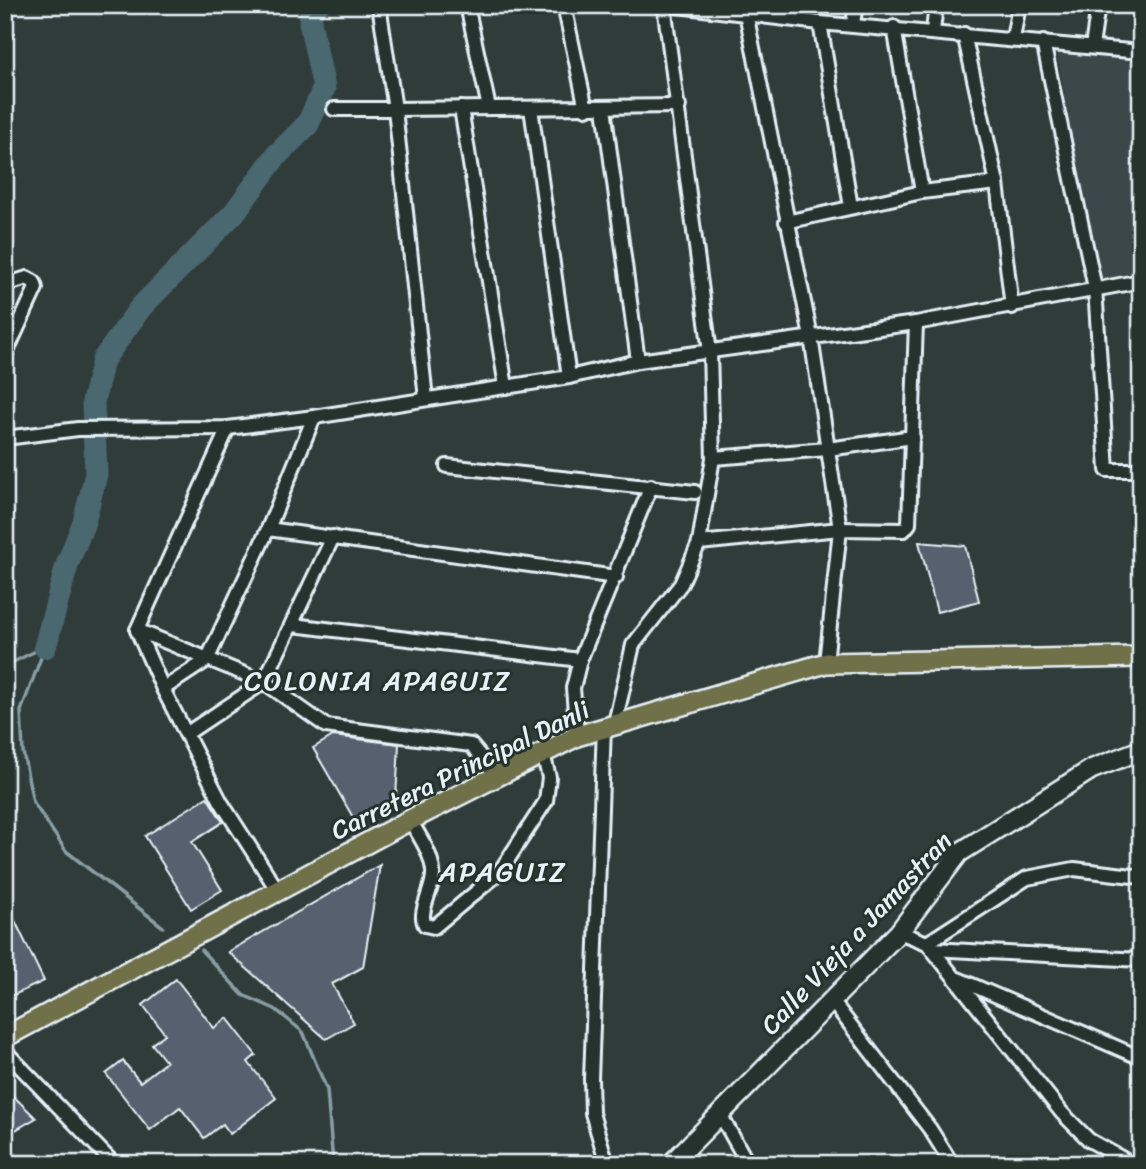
<svg xmlns="http://www.w3.org/2000/svg" width="1146" height="1169" font-family="Sriracha,sans-serif">
  <style>
    .built { fill: #3b474a }
    .lines { fill: none; stroke-linecap: round; stroke-linejoin: round }
    .stream { stroke: #899fa6; stroke-width: 3.5 }
    .river { stroke: #4a6870; stroke-width: 23 }
    .building { fill: #56616e; stroke: #e8f1f8; stroke-width: 2 }
    .street-casing { stroke: #e8f1f8; stroke-width: 18 }
    .secondary-casing { stroke: #e8f1f8; stroke-width: 23 }
    .primary-casing { stroke: #e8f1f8; stroke-width: 24 }
    .street { stroke: #26332d; stroke-width: 12 }
    .secondary { stroke: #26332d; stroke-width: 18 }
    .primary { stroke: #70704a; stroke-width: 19 }
    .labels { text-anchor: middle; stroke-width: 6; stroke-linejoin: round; paint-order: stroke }
    .street-label { font-size: 26px; fill: #e8f1f8; stroke: #26332d }
    .neighbourhood-label { font-size: 28px; letter-spacing: 2px; fill: #e8f1f8; stroke: #26332d }
  </style>
  <rect width="100%" height="100%" fill="#303c3a"/>
  <filter id="ink" filterUnits="userSpaceOnUse"><feTurbulence type="fractalNoise" baseFrequency=".0143" numOctaves="2"/><feDisplacementMap in="SourceGraphic" scale="14" xChannelSelector="R" yChannelSelector="G"/><feConvolveMatrix kernelMatrix="1 2 1 2 8 2 1 2 1" color-interpolation-filters="sRGB"/></filter>
  <g filter="url(#ink)">
    <polygon class="built" points="1057,53 1141,59 1141,273 1098,281"/>
    <g class="lines">
      <g class="stream">
        <polyline points="45,647 21,711 23,752 33,802 66,851 163,927"/>
        <polyline points="5,666 44,647"/>
        <polyline points="201,950 243,995 275,1009 303,1032 327,1090 333,1164"/>
      </g>
      <polyline class="river" points="45,647 67,565 84,522 96,474 93,402 103,360 141,307 234,213 276,156 308,124 324,88 310,22 312,8 318,5"/>
    </g>
    <g class="building">
      <polygon points="919,542 965,546 979,601 937,612"/>
      <polygon points="333,736 399,744 396,798 354,819 313,748"/>
      <polygon points="207,797 223,822 192,842 222,890 191,909 145,836"/>
      <polygon points="380,865 363,967 332,984 354,1023 326,1039 228,952"/>
      <polygon points="5,900 44,981 5,999"/>
      <polygon points="176,979 214,1028 227,1018 256,1055 248,1062 276,1098 230,1134 223,1124 204,1138 180,1107 150,1130 106,1074 123,1061 140,1082 166,1062 152,1044 165,1034 143,1005"/>
      <polygon points="5,1088 36,1118 5,1136"/>
    </g>
    <g class="lines">
      <g class="street-casing">
        <g id="street">
          <polyline points="467,5 489,108"/>
          <polyline points="564,5 586,109"/>
          <polyline points="669,5 820,23 1141,52"/>
          <polyline points="746,13 811,337 840,529 826,663"/>
          <polyline points="820,23 851,207"/>
          <polyline points="853,23 856,5"/>
          <polyline points="894,27 922,192"/>
          <polyline points="933,31 936,5"/>
          <polyline points="964,34 997,183 1012,307"/>
          <polyline points="1013,39 1019,5"/>
          <polyline points="1043,42 1095,288 1107,470 1141,470"/>
          <polyline points="1092,47 1098,5"/>
          <polyline points="461,108 506,387"/>
          <polyline points="531,108 569,377"/>
          <polyline points="604,108 638,361"/>
          <polyline points="334,109 395,109 379,5"/>
          <polyline points="786,222 922,192 997,183"/>
          <polyline points="5,285 27,278 34,282 36,288 5,355"/>
          <polyline points="426,399 395,109 679,106"/>
          <polyline points="5,438 78,429 228,428 314,417 569,377 638,361 916,323 1141,281"/>
          <polyline points="713,458 828,449 913,437"/>
          <polyline points="447,466 695,492"/>
          <polyline points="268,529 616,577"/>
          <polyline points="699,543 840,529 904,530 909,524 916,323"/>
          <polyline points="293,625 580,660"/>
          <polyline points="137,630 264,682 326,726 471,745 497,776"/>
          <polyline points="163,689 137,630 228,428"/>
          <polyline points="615,723 633,645 681,584 699,543 713,458 710,352 664,5"/>
          <polyline points="604,727 591,1079 592,1113 607,1164"/>
          <polyline points="186,734 163,689 207,660 268,529 314,417"/>
          <polyline points="577,736 573,688 580,660 651,486"/>
          <path d="M410 820C419 836 431 852 433 871 435 888 417 911 425 925L434 927 499 873 546 801 549 777 543 754"/>
          <polyline points="278,891 221,802 186,734 264,682 333,537"/>
          <polyline points="899,932 927,943 1062,1113 1089,1140 1132,1164"/>
          <polyline points="927,943 1027,878 1074,869 1141,877"/>
          <polyline points="932,949 1141,960"/>
          <polyline points="958,979 1141,1058"/>
          <polyline points="832,1001 930,1129 952,1164"/>
          <polyline points="5,1051 114,1164"/>
          <polyline points="720,1114 748,1164"/>
        </g>
      </g>
      <g class="secondary-casing">
        <polyline id="secondary" points="671,1164 899,932 959,853 1092,769 1141,750"/>
      </g>
      <g class="primary-casing">
        <polyline id="primary" points="5,1037 410,820 577,736 826,663 1141,657"/>
      </g>
      <use href="#street" class="street"/>
      <use href="#secondary" class="secondary"/>
      <use href="#primary" class="primary"/>
    </g>
  </g>
  <g class="labels">
    <g class="street-label">
      <text transform="translate(460 770) rotate(-26)" y="9">Carretera Principal Danli</text>
      <text transform="translate(856 933) rotate(-47)" y="9">Calle Vieja a Jamastran</text>
    </g>
    <g class="neighbourhood-label">
      <text x="378" y="690">COLONIA APAGUIZ</text>
      <text x="503" y="881">APAGUIZ</text>
    </g>
  </g>
  <rect width="1146" height="1169" fill="none" stroke="#26332d" stroke-width="28"/>
  <rect x="14" y="14" width="1118" height="1141" fill="none" stroke="#e8f1f8" stroke-width="2.5" filter="url(#ink)"/>
</svg>
